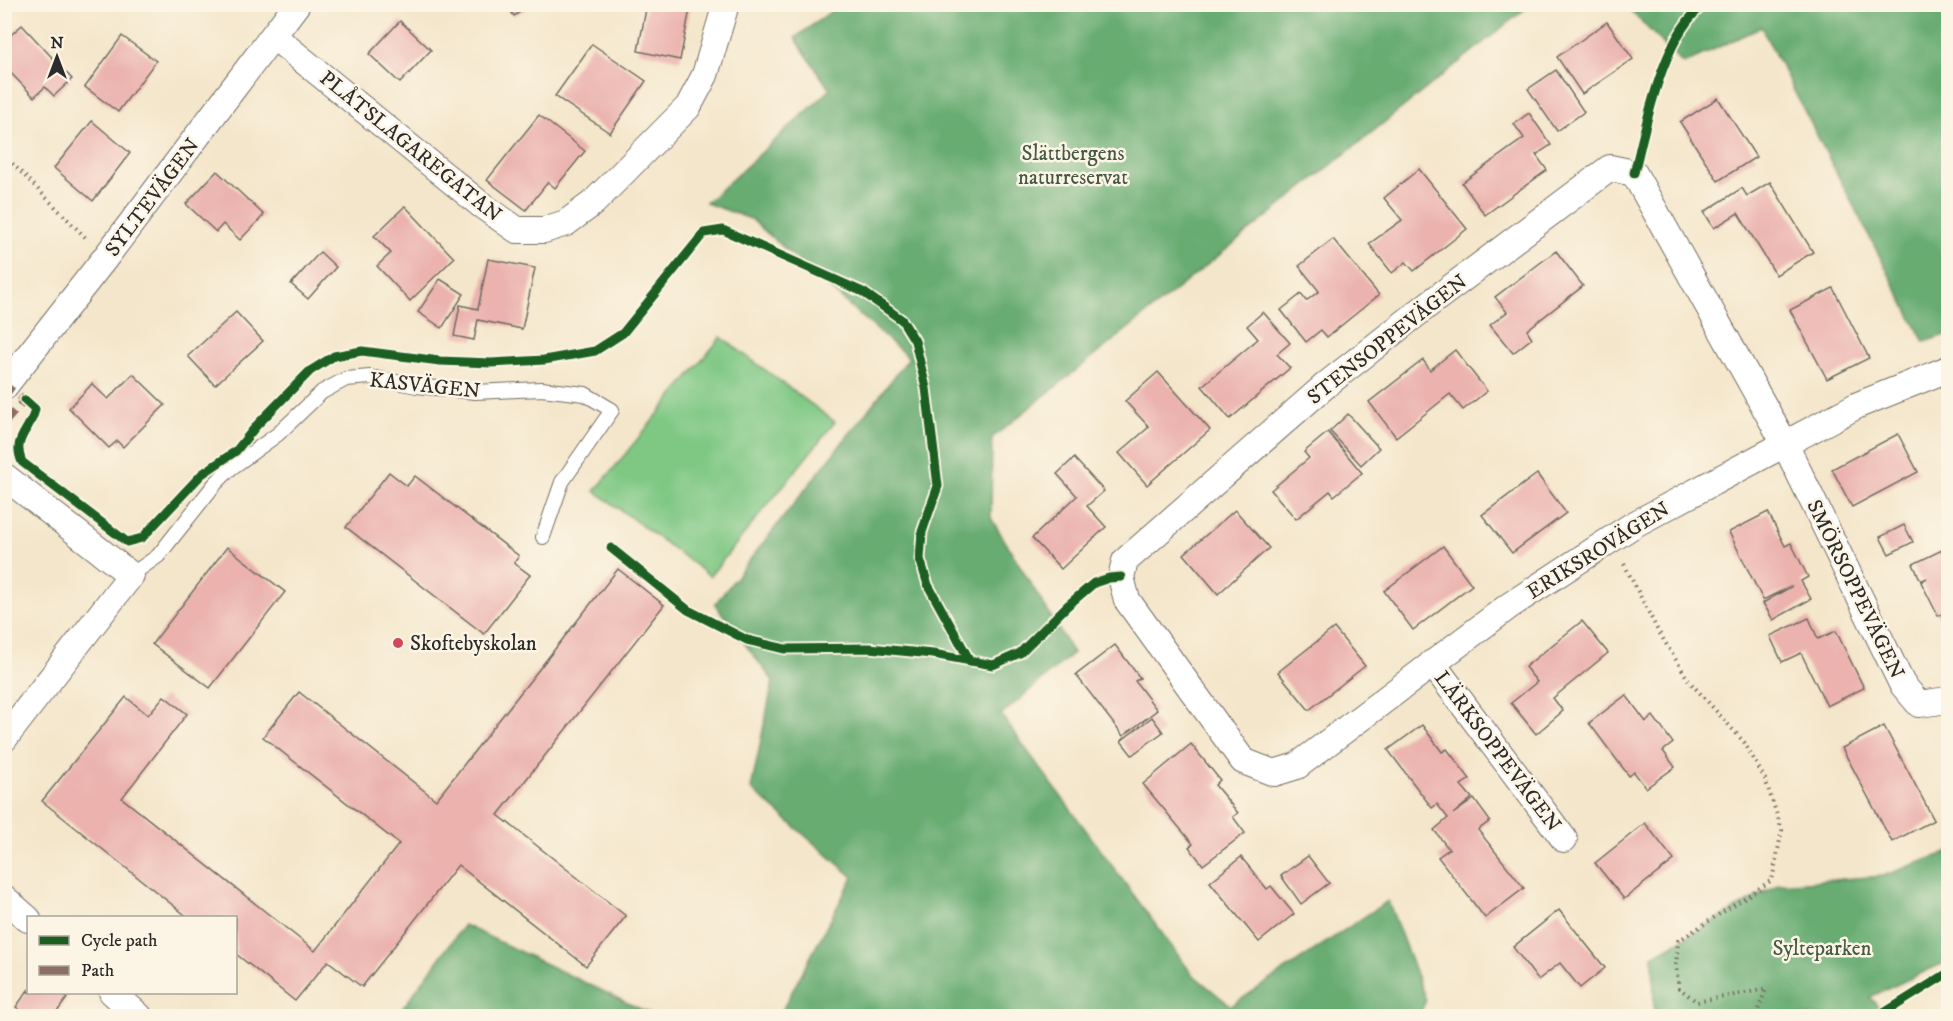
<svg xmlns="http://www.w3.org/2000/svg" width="1953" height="1021" font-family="'IM FELL DW Pica',serif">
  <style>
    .green { fill: #7fc884; stroke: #557a58; stroke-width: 1.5 }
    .forest { fill: #67ac72; stroke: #496c4e; stroke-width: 1.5 }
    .building { fill: #ebb2ae }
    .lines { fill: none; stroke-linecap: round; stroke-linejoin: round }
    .service-casing { stroke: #716c63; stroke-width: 16 }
    .minor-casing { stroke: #716c63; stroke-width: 28 }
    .path { stroke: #716c63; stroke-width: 4; stroke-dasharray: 1.5 4.5; stroke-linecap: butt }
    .service { stroke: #fff; stroke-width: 14 }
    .minor { stroke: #fff; stroke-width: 26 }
    .quiet { stroke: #8d6e63; stroke-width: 8; stroke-dasharray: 15 8; stroke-linecap: butt }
    .cycleway-casing { stroke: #fcf5e5; stroke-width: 13 }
    .cycleway { stroke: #1b5e20; stroke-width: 9 }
    .poi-dot { fill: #d1495b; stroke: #fcf5e5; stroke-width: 2 }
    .labels { text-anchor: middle; stroke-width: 5; stroke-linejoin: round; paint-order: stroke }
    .street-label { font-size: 21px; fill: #2b2b2b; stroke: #fcf5e5 }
    .park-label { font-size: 21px; fill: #445a46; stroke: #fcf5e5 }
    .poi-label { font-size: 21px; fill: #2b2b2b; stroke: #fcf5e5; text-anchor: start }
  </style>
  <rect width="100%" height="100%" fill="#fcf5e5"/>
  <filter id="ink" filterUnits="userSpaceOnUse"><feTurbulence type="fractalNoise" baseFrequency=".0167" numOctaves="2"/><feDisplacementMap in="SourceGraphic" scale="12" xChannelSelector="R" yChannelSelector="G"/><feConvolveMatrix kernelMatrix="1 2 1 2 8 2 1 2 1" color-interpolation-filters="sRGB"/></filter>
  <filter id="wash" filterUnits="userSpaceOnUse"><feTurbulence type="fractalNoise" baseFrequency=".008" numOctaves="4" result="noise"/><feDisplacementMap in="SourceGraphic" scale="24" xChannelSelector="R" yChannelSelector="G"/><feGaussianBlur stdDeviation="1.35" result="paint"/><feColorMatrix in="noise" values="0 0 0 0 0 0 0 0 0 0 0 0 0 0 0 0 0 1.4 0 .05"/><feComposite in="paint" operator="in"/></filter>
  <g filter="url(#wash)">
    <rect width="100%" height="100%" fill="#f4e6cb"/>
    <polygon class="green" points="721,337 835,422 710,576 595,491"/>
    <g class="forest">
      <polygon points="841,4 1530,5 992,438 991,518 1073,653 1001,715 1192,974 1231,1006 1388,901 1426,1000 1419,1016 779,1016 853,877 751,789 773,681 715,604 909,358 751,219 706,203 830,90 795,38"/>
      <polygon points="1625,5 1948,5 1948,334 1924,342 1761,27 1683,64"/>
      <polygon points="1948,852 1948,961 1870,997 1886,1016 1648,1016 1654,1013 1653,956 1779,884 1883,876"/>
      <polygon points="464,925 655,1016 397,1016"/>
    </g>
    <g id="blocks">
      <g class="building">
        <polygon points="647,4 691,4 680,60 638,51"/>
        <polygon points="506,5 531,5 514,16"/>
        <polygon points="400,21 431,50 400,83 369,54"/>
        <polygon points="1607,22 1633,59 1582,94 1557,57"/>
        <polygon points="22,25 72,79 54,96 45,87 34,97 4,66 4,41"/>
        <polygon points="122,36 156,61 118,112 85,87"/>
        <polygon points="592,44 646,81 610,133 555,96"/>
        <polygon points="1556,70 1584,112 1557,131 1528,89"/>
        <polygon points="1718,98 1756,157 1718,181 1680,122"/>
        <polygon points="1529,113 1551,145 1536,155 1547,170 1485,215 1462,183 1524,138 1514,124"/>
        <polygon points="539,115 585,151 555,188 548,182 526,210 487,180"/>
        <polygon points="92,121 130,153 93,201 54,168"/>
        <polygon points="1419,169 1467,229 1414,271 1406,262 1392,273 1369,244 1402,220 1384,198"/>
        <polygon points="217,171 264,215 240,240 223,224 216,232 186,204"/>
        <polygon points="1770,182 1813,252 1776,275 1738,213 1714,228 1704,212 1742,188 1747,196"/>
        <polygon points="405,206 454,258 410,301 377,266 391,253 374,236"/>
        <polygon points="1333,239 1379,295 1327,337 1321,330 1306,342 1281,310 1301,294 1306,301 1319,291 1299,266"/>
        <polygon points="1556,251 1583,286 1527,330 1532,338 1513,353 1490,325 1507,312 1495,297"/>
        <polygon points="320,252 336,267 308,299 291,284"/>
        <polygon points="488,259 535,268 522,329 478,320 474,340 454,336 460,305 478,309"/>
        <polygon points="440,279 464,294 442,328 418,312"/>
        <polygon points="1833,288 1869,358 1827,379 1790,310"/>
        <polygon points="236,312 263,341 215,385 188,356"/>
        <polygon points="1263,312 1290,343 1277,354 1290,368 1230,419 1202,386 1258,339 1247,326"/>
        <polygon points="1455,350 1487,391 1463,410 1450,394 1396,437 1369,402 1423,360 1430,370"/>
        <polygon points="1158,372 1210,430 1147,485 1119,453 1149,427 1125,401"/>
        <polygon points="133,374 165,405 123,447 117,441 109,448 69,408 92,384 108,399"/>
        <polygon points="1348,414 1379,448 1361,465 1330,431"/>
        <polygon points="1328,432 1362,473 1334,496 1330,491 1296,519 1271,490 1309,458 1304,452"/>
        <polygon points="1898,434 1918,472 1852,507 1832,469"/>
        <polygon points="1074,458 1104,491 1087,506 1106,527 1061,569 1032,538 1077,496 1057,474"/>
        <polygon points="389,472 407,486 415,476 519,556 514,563 530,575 484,634 346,527"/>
        <polygon points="1537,474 1566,513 1512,553 1482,515"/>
        <polygon points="1235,510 1269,548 1218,594 1184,554"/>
        <polygon points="1768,512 1785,546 1791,543 1808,577 1801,581 1811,599 1773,620 1763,603 1792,586 1763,600 1729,532"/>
        <polygon points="1904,525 1913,542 1889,554 1880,537"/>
        <polygon points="1443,546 1472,585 1413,630 1384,591"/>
        <polygon points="227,547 285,592 210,688 152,644"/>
        <polygon points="1946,548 1948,554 1948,629 1941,614 1938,616 1921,582 1927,578 1921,581 1913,564"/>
        <polygon points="618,569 664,605 498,815 626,916 586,966 458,865 362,987 328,961 295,1001 236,954 236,918 189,918 42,801 126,697 148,715 164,696 187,714 122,798 315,951 399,844 263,737 299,692 436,800"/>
        <polygon points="1809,618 1818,639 1836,631 1864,688 1827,706 1801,653 1782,662 1770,636"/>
        <polygon points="1582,621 1608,653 1553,698 1563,711 1536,734 1511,703 1537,682 1525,667"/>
        <polygon points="1334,628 1365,666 1309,710 1278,672"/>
        <polygon points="1115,645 1140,678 1135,681 1157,710 1123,736 1076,675"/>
        <polygon points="1626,695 1646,722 1653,716 1673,743 1663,751 1675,767 1646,788 1634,772 1629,776 1589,723"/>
        <polygon points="1152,717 1163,732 1132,755 1121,741"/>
        <polygon points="1422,725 1442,752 1447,749 1470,779 1461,785 1472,798 1453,814 1474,799 1490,821 1478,830 1524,888 1485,918 1438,857 1449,849 1434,830 1448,818 1437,804 1432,808 1388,750"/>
        <polygon points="1884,726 1934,820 1892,842 1842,748"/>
        <polygon points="1191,744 1220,780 1215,785 1238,813 1233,817 1245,833 1203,865 1189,847 1193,844 1143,784"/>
        <polygon points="1645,823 1674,860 1624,899 1595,863"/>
        <polygon points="1308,856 1329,883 1301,904 1281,876"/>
        <polygon points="1241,857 1267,889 1271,886 1294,914 1259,942 1210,882"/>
        <polygon points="1559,910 1605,968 1580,988 1560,963 1538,980 1513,947"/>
        <polygon points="28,990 28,992 60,992 67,998 54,1016 29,1016 16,1007"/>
      </g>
    </g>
  </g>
  <g filter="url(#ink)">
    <use href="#blocks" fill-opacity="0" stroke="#716c63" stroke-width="1.5"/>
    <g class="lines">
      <g class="service-casing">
        <polyline id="service" points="131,575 158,556 215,484 231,468 278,434 322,392 346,379 370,377 417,386 475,392 541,389 585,394 612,410 562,482 543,537"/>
      </g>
      <g class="minor-casing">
        <g id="minor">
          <polyline points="273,36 480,204 517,230 544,230 566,223 593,203 688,107 705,75 726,4"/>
          <polyline points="1948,369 1858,405 1633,525 1509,606 1297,766 1274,773 1243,761 1127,600 1121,577 1125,561 1327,384 1429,304 1610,168 1634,173 1785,444 1902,684 1919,704 1948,700"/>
          <polyline points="4,387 105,258 297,4"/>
          <polyline points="4,476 131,575 4,739"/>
          <polyline points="1432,663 1564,839"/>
          <polyline points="4,898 28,919"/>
          <polyline points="112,992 139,1016"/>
        </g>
      </g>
      <g class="path">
        <polyline points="4,155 86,238"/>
        <polyline points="1624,564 1657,629 1689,681 1744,742 1765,779 1782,830 1772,880 1678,941 1676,965 1679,988 1697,1002 1766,989 1756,1016"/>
      </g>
      <use href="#service" class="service"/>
      <use href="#minor" class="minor"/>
      <polyline class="quiet" points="4,423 25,400 5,386"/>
      <g class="cycleway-casing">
        <g id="cycleway">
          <path d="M1634 173C1646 126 1663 33 1705 4"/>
          <path d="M25 400 35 409C32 429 11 438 22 462L127 542 142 538 202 474 236 451 257 425 310 371 334 356 362 351 440 361 491 363 544 360 595 351 623 333 704 233 723 230 863 292 902 320 915 341 926 388 938 486 922 532 920 559 928 585 970 661"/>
          <polyline points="611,548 688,610 747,640 785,649 869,648 933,654 993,665 1020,653 1067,606 1094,583 1109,578 1121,577"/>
          <polyline points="1879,1016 1948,973"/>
        </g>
      </g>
      <use href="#cycleway" class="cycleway"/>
    </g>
  </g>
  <circle class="poi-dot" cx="398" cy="643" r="6"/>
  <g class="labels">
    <g class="street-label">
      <text transform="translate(411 146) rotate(39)" y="7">PLÅTSLAGAREGATAN</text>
      <text transform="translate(152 197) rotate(-53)" y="7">SYLTEVÄGEN</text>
      <text transform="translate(1387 339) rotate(-38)" y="7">STENSOPPEVÄGEN</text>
      <text transform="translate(425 385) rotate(6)" y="7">KASVÄGEN</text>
      <text transform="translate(1598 550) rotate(-32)" y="7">ERIKSROVÄGEN</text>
      <text transform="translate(1856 589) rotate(64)" y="7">SMÖRSOPPEVÄGEN</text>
      <text transform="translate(1498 751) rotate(53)" y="7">LÄRKSOPPEVÄGEN</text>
    </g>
    <g class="park-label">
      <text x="1073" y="160">Slättbergens<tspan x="1073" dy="24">naturreservat</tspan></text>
      <text x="1822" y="955">Sylteparken</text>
    </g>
    <g class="poi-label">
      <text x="410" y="650">Skoftebyskolan</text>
    </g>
  </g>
  <rect width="1953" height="1021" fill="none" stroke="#fcf5e5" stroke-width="24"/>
  <rect x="27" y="916" width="210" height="78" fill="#fcf5e5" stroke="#a8a49b" stroke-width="1.5"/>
  <rect x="39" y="936" width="30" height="9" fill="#1b5e20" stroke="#a8a49b" stroke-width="1.5"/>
  <text x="81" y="946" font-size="18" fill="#2b2b2b">Cycle path</text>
  <rect x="39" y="966" width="30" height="9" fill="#8d6e63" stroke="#a8a49b" stroke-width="1.5"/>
  <text x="81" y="976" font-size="18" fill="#2b2b2b">Path</text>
  <g transform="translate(57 57)" stroke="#fcf5e5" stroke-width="4.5" paint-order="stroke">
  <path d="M0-4.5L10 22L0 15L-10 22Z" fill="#2b2b2b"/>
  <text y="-9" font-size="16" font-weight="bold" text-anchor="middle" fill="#2b2b2b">N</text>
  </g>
</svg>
